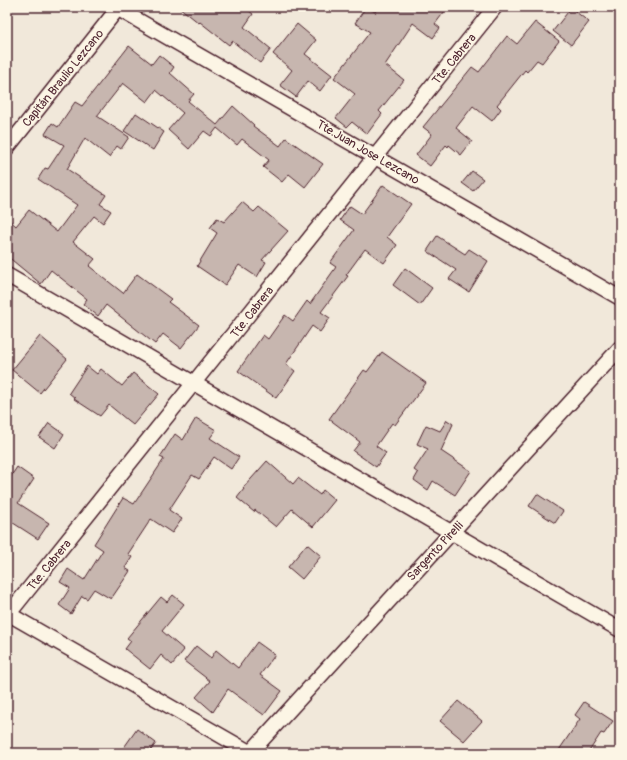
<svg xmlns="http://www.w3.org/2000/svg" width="627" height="760" font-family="Pangolin,sans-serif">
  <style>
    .building { fill: #c7b6af; stroke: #4a1f2b }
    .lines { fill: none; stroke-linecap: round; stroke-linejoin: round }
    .minor-casing { stroke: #4a1f2b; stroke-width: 17 }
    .minor { stroke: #fcf5e5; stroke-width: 14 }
    .labels { text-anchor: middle; stroke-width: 3.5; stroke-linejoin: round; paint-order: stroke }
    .street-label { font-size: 12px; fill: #4a1f2b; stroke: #fcf5e5 }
  </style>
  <rect width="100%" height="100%" fill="#f1e8da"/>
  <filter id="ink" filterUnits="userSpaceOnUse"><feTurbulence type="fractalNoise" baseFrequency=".025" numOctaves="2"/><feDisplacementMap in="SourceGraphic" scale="8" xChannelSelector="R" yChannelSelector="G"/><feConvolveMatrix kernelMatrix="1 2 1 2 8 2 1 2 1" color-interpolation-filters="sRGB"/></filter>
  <g filter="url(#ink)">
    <g class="building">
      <polygon points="179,7 244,7 253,14 244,27 271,49 260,63 232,41 229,45 200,22 199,23"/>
      <polygon points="366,7 375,12 379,7 448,7 435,24 440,28 433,38 413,23 385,65 404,80 379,111 382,114 367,134 352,122 347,127 336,118 355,94 334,78 370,32 355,23"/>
      <polygon points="571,8 589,22 571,45 553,31"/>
      <polygon points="535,22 559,41 542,63 537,60 527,72 525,70 497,105 501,109 492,121 473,106 456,128 472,141 461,155 449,145 448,147 446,145 430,166 416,155 432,134 423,127 472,67 479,72 507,36 517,44"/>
      <polygon points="297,24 316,40 305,54 332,75 320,91 308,81 296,97 280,85 292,70 273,54"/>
      <polygon points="129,46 152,64 159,55 174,67 170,73 194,94 188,101 217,125 233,106 254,125 253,126 280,146 286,138 323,164 305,187 289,174 282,182 263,167 269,160 242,139 237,145 217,128 211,136 204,131 189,149 168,130 183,113 156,90 147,102 123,83 97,116 129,137 121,149 117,146 109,157 85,138 67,169 106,195 100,204 111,211 103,223 94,216 73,242 95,259 89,266 123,293 137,274 171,299 168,302 199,325 181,348 163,334 155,344 106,305 98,316 83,304 87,299 51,270 41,284 7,256 7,218 16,226 29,210 57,232 77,205 38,179 45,168 48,169 64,145 45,134 52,123 58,127 75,102 82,106"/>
      <polygon points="136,113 164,132 153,150 124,131"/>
      <polygon points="472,171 483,179 473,191 462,183"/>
      <polygon points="383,185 411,204 387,237 397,245 384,263 365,249 346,275 348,276 321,312 330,318 320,332 312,326 286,364 295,371 276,398 238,371 263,335 268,339 285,315 293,321 307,301 310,304 336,267 330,263 354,230 340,220 350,206 362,214"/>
      <polygon points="242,202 254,212 259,207 288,231 262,260 266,262 257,277 239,265 225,285 197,266 217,233 210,228 217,218 224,222"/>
      <polygon points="437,236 465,254 469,249 488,261 469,292 449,279 456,270 427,251"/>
      <polygon points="405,268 432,288 420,305 393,285"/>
      <polygon points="40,336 67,359 40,393 12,370"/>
      <polygon points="382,352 426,383 395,425 392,423 376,446 386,453 376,467 353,451 360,442 329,419 364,370 367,372"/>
      <polygon points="87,366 97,374 101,369 122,386 133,373 159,394 133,425 109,405 100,416 74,399 75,398 69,393"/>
      <polygon points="196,418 216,430 210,438 239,457 231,469 214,457 199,479 192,475 169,510 182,519 172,533 151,519 128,554 132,557 125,568 130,571 111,599 94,589 87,599 82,596 71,614 59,605 70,588 60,582 68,569 84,580 103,550 94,544 123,498 134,504 164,459 160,457 175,434 183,440"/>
      <polygon points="447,420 453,424 441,451 471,471 455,495 433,481 428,490 414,480 418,473 414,470 428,449 417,444 426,425 440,431"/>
      <polygon points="49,423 64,434 55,448 39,437"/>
      <polygon points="267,461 293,484 298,478 320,495 323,490 335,500 313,527 292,509 276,527 255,510 254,512 237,498 244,489 243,488"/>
      <polygon points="17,467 34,479 18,503 49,523 38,539 7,519 7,482"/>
      <polygon points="537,494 563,511 555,523 529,506"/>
      <polygon points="307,544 321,556 302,579 288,567"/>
      <polygon points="173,595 184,604 162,631 184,650 172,665 161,655 150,669 125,649 131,641 127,638 161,597 167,602"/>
      <polygon points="257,642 275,655 260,675 282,691 264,715 228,689 213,712 196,697 210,681 184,661 196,646 211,658 216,650 238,668"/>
      <polygon points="458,701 482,721 464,741 440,721"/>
      <polygon points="584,702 613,721 604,734 601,733 588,753 557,753 580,719 575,715"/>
      <polygon points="137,729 156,743 149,753 120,753"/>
    </g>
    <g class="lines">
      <g class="minor-casing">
        <g id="minor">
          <polyline points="115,7 620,298"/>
          <polyline points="7,148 119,7"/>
          <polyline points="7,275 620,630"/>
          <polyline points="7,613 251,753"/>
          <polyline points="7,616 495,7"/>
          <polyline points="250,753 620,348"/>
        </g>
      </g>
      <use href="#minor" class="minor"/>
    </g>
  </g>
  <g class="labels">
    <g class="street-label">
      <text transform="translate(454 59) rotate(-51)" y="4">Tte. Cabrera</text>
      <text transform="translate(63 78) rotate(-51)" y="4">Capitán Braulio Lezcano</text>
      <text transform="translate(368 152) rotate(30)" y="4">Tte.Juan Jose Lezcano</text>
      <text transform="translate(252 312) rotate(-52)" y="4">Tte. Cabrera</text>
      <text transform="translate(435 551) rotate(-47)" y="4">Sargento Pirelli</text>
      <text transform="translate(49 565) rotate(-51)" y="4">Tte. Cabrera</text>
    </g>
  </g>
  <rect width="627" height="760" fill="none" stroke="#fcf5e5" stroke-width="24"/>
  <rect x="12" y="12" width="603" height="736" fill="none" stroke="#4a1f2b" stroke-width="1.5" filter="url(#ink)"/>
</svg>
